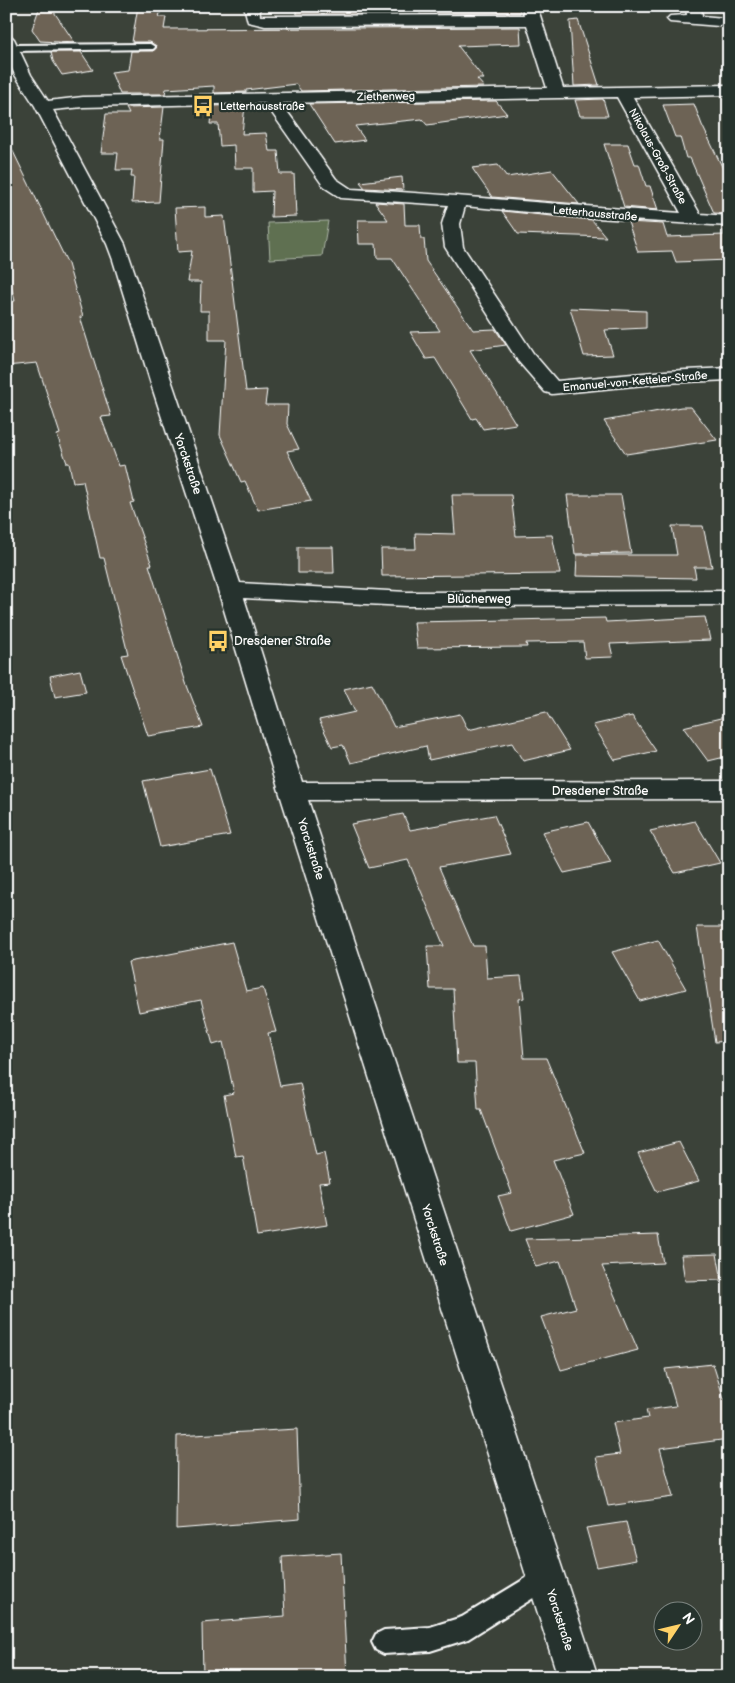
<svg xmlns="http://www.w3.org/2000/svg" width="735" height="1683" font-family="'Balsamiq Sans',sans-serif">
  <style>
    .green { fill: #5e6f51; stroke: #aeb7a8 }
    .building { fill: #6d6455; stroke: #fff }
    .lines { fill: none; stroke-linecap: round; stroke-linejoin: round }
    .lane-casing { stroke: #fff; stroke-width: 4 }
    .street-casing { stroke: #fff; stroke-width: 3 }
    .lane { fill: #26332d; fill-rule: evenodd }
    .street { fill: #26332d; fill-rule: evenodd }
    .labels { text-anchor: middle; stroke-width: 4.5; stroke-linejoin: round; paint-order: stroke }
    .far-street-label { font-size: 11px; fill: #fff; stroke: #26332d }
    .far-poi-label { font-size: 11px; fill: #fff; stroke: #26332d; text-anchor: start }
    .street-label { font-size: 12px; fill: #fff; stroke: #26332d }
    .poi-label { font-size: 12px; fill: #fff; stroke: #26332d; text-anchor: start }
  </style>
  <rect width="100%" height="100%" fill="#3b4239"/>
  <filter id="ink" filterUnits="userSpaceOnUse"><feTurbulence type="fractalNoise" baseFrequency=".02" numOctaves="2"/><feDisplacementMap in="SourceGraphic" scale="10" xChannelSelector="R" yChannelSelector="G"/><feConvolveMatrix kernelMatrix="1 2 1 2 8 2 1 2 1" color-interpolation-filters="sRGB"/></filter>
  <g filter="url(#ink)">
    <polygon class="green" points="328,221 322,256 270,259 268,223"/>
    <g class="building">
      <polygon points="40,6 50,6 75,43 40,41 32,29"/>
      <polygon points="138,6 162,6 159,17 166,17 164,29 520,27 521,44 458,46 484,79 477,79 484,87 301,91 296,84 246,90 246,92 214,93 214,86 166,89 165,94 120,94 111,72 128,70 131,51 153,51 157,47 150,42 132,42"/>
      <polygon points="293,6 369,6 369,14 297,14"/>
      <polygon points="419,6 519,6 520,13 420,14"/>
      <polygon points="578,20 599,85 574,86 570,21"/>
      <polygon points="51,52 81,52 93,70 62,75 53,61"/>
      <polygon points="603,99 608,116 580,116 575,100"/>
      <polygon points="496,101 507,114 427,125 422,119 355,126 365,140 335,144 309,104"/>
      <polygon points="694,104 702,125 729,181 729,214 714,213 690,158 686,158 680,137 675,137 663,105"/>
      <polygon points="245,105 242,134 266,133 269,151 278,151 280,174 294,174 296,216 271,217 272,191 253,192 253,168 235,168 234,145 220,146 218,124 210,124 212,106"/>
      <polygon points="164,107 160,139 164,139 159,202 132,203 134,177 131,177 132,170 116,170 118,153 101,153 106,114 129,114 126,108"/>
      <polygon points="6,137 68,264 83,317 80,317 111,416 101,417 119,466 125,465 134,502 130,503 152,565 149,565 186,683 203,727 148,736 121,655 128,654 104,558 100,558 83,481 73,482 69,463 67,463 57,435 60,434 37,363 6,366 6,302 15,301 6,267"/>
      <polygon points="604,144 628,144 635,164 639,164 646,186 650,186 658,210 624,207"/>
      <polygon points="498,165 507,177 552,170 579,204 492,197 472,168"/>
      <polygon points="402,177 403,190 365,188 360,182"/>
      <polygon points="375,202 404,204 405,225 420,225 421,239 424,239 426,261 473,330 495,329 506,345 470,350 516,424 483,429 476,418 472,419 435,358 426,359 410,332 440,331 392,258 377,258 376,244 359,244 358,220 388,220"/>
      <polygon points="205,207 205,217 224,216 246,391 267,390 265,405 288,405 287,424 299,449 287,451 311,501 258,510 245,481 241,482 220,435 226,340 209,340 209,311 200,311 201,282 187,282 192,251 178,252 175,208"/>
      <polygon points="502,211 592,220 606,237 518,234"/>
      <polygon points="628,222 663,224 667,237 724,235 722,227 729,228 729,260 676,262 672,251 638,252"/>
      <polygon points="570,308 646,311 646,328 605,330 613,355 584,356"/>
      <polygon points="681,407 691,407 717,440 626,454 604,421"/>
      <polygon points="452,495 511,495 516,536 552,535 560,574 382,576 381,549 416,549 415,533 455,534"/>
      <polygon points="567,495 621,495 631,553 575,554"/>
      <polygon points="672,526 703,526 712,567 694,567 696,578 576,576 577,555 677,555"/>
      <polygon points="298,547 333,547 334,573 298,573"/>
      <polygon points="705,617 710,640 610,644 613,657 585,658 583,642 526,643 527,647 417,648 414,622 605,618 606,622"/>
      <polygon points="80,670 86,692 55,697 50,676"/>
      <polygon points="372,683 394,727 460,714 468,730 546,712 570,750 523,761 512,743 429,760 426,746 351,763 343,745 332,747 319,720 355,712 344,689"/>
      <polygon points="632,716 656,751 615,760 593,725"/>
      <polygon points="729,716 729,756 708,761 683,727"/>
      <polygon points="210,769 230,835 160,847 143,781"/>
      <polygon points="403,814 410,830 494,815 511,854 439,867 473,946 485,946 487,978 521,976 524,998 519,999 524,1058 546,1058 585,1153 553,1160 574,1214 511,1231 498,1196 512,1193 481,1110 478,1110 475,1063 457,1063 453,989 430,989 427,946 444,946 408,860 369,868 351,824"/>
      <polygon points="695,821 720,863 675,873 650,831"/>
      <polygon points="588,822 611,863 564,873 542,832"/>
      <polygon points="697,927 729,927 729,1041 715,1042"/>
      <polygon points="658,940 686,989 640,1001 612,952"/>
      <polygon points="232,942 246,991 263,988 276,1032 268,1033 280,1086 300,1083 316,1155 324,1153 330,1182 319,1183 327,1225 257,1236 243,1156 236,1157 224,1095 234,1093 223,1042 213,1045 201,1000 139,1012 128,962"/>
      <polygon points="679,1142 699,1181 657,1192 638,1153"/>
      <polygon points="658,1235 663,1263 602,1266 638,1350 561,1370 541,1317 576,1308 560,1261 536,1267 525,1239"/>
      <polygon points="717,1254 722,1280 685,1281 681,1255"/>
      <polygon points="713,1364 724,1399 729,1399 729,1439 660,1448 673,1497 608,1506 596,1457 620,1454 613,1423 648,1418 646,1410 676,1406 665,1369"/>
      <polygon points="297,1429 300,1519 176,1529 177,1436"/>
      <polygon points="626,1522 636,1560 597,1567 586,1528"/>
      <polygon points="341,1553 347,1677 203,1677 202,1623 285,1616 282,1557"/>
    </g>
    <g class="lines">
      <g class="lane-casing">
        <g id="lane">
          <polygon points="150,44 155,47 153,49 11,51 6,48 11,45"/>
          <polygon points="546,1566 554,1569 557,1577 554,1585 468,1639 430,1651 384,1654 376,1650 372,1642 376,1634 384,1630 430,1627 462,1617"/>
        </g>
      </g>
      <g class="street-casing">
        <g id="street">
          <path d="M244 6H259L260 16H265L524 15 522 6H537L563 88 729 85V95L633 97 700 214 729 216V226L579 217 465 206 460 224 463 247 533 353 557 381 665 371 729 368V380L665 383 552 394 545 392 518 361 445 247 442 224 448 205 341 198 324 187 265 103 83 107 53 110 125 244 240 583 407 592 729 591V605L407 606 244 598 302 782 729 781V799L308 800 598 1677H558L279 791 218 590 151 384 113 260 107 244 35 106 15 75 6 56V34L11 36 14 39 31 75 48 101 83 97 547 88 527 25 265 26 248 22ZM617 97 681 213C571 206 461 195 351 189L336 179 281 103Z"/>
          <polygon points="686,6 701,6 702,16 724,18 727,21 724,24 719,26 670,22 667,19 670,16 687,15"/>
        </g>
      </g>
      <use href="#lane" class="lane"/>
      <use href="#street" class="street"/>
    </g>
  </g>
  <defs>
    <g id="bus-bare" transform="scale(1.725)"><path d="M-5-6H5V4H4V6H2V4H-2V6H-4V4H-5ZM-3.5-4V0h7V-4ZM-3.5 1.2v1.5H-2V1.2ZM2 1.2v1.5H3.5V1.2Z" fill="#ffd166" stroke="#26332d" stroke-width="2.5" paint-order="stroke"/></g>
  </defs>
  <g fill-rule="evenodd">
    <use href="#bus-bare" x="203" y="106"/>
    <use href="#bus-bare" x="218" y="641"/>
  </g>
  <g class="labels">
    <g class="far-street-label">
      <text transform="translate(386 96) rotate(-1)" y="4">Ziethenweg</text>
      <text transform="translate(658 156) rotate(61)" y="4">Nikolaus-Groß-Straße</text>
      <text transform="translate(595 213) rotate(5)" y="4">Letterhausstraße</text>
      <text transform="translate(635 381) rotate(-5)" y="4">Emanuel-von-Ketteler-Straße</text>
    </g>
    <g class="far-poi-label">
      <text x="220" y="110">Letterhausstraße</text>
    </g>
    <g class="street-label">
      <text transform="translate(188 464) rotate(71)" y="4">Yorckstraße</text>
      <text x="479" y="603">Blücherweg</text>
      <text x="600" y="795">Dresdener Straße</text>
      <text transform="translate(311 849) rotate(72)" y="4">Yorckstraße</text>
      <text transform="translate(435 1235) rotate(72)" y="4">Yorckstraße</text>
      <text transform="translate(560 1620) rotate(72)" y="4">Yorckstraße</text>
    </g>
    <g class="poi-label">
      <text x="234" y="645">Dresdener Straße</text>
    </g>
  </g>
  <rect width="735" height="1683" fill="none" stroke="#26332d" stroke-width="25"/>
  <rect x="12" y="12" width="710" height="1658" fill="none" stroke="#fff" stroke-width="2" filter="url(#ink)"/>
  <g transform="translate(678 1626) rotate(55)"><circle r="24" fill="#26332d" stroke="#7d8581"/>
  <path d="M0-4L9 19L0 12L-9 19Z" fill="#ffd166"/>
  <text y="-8" font-size="14" font-weight="bold" text-anchor="middle" fill="#ffffff">N</text>
  </g>
</svg>
